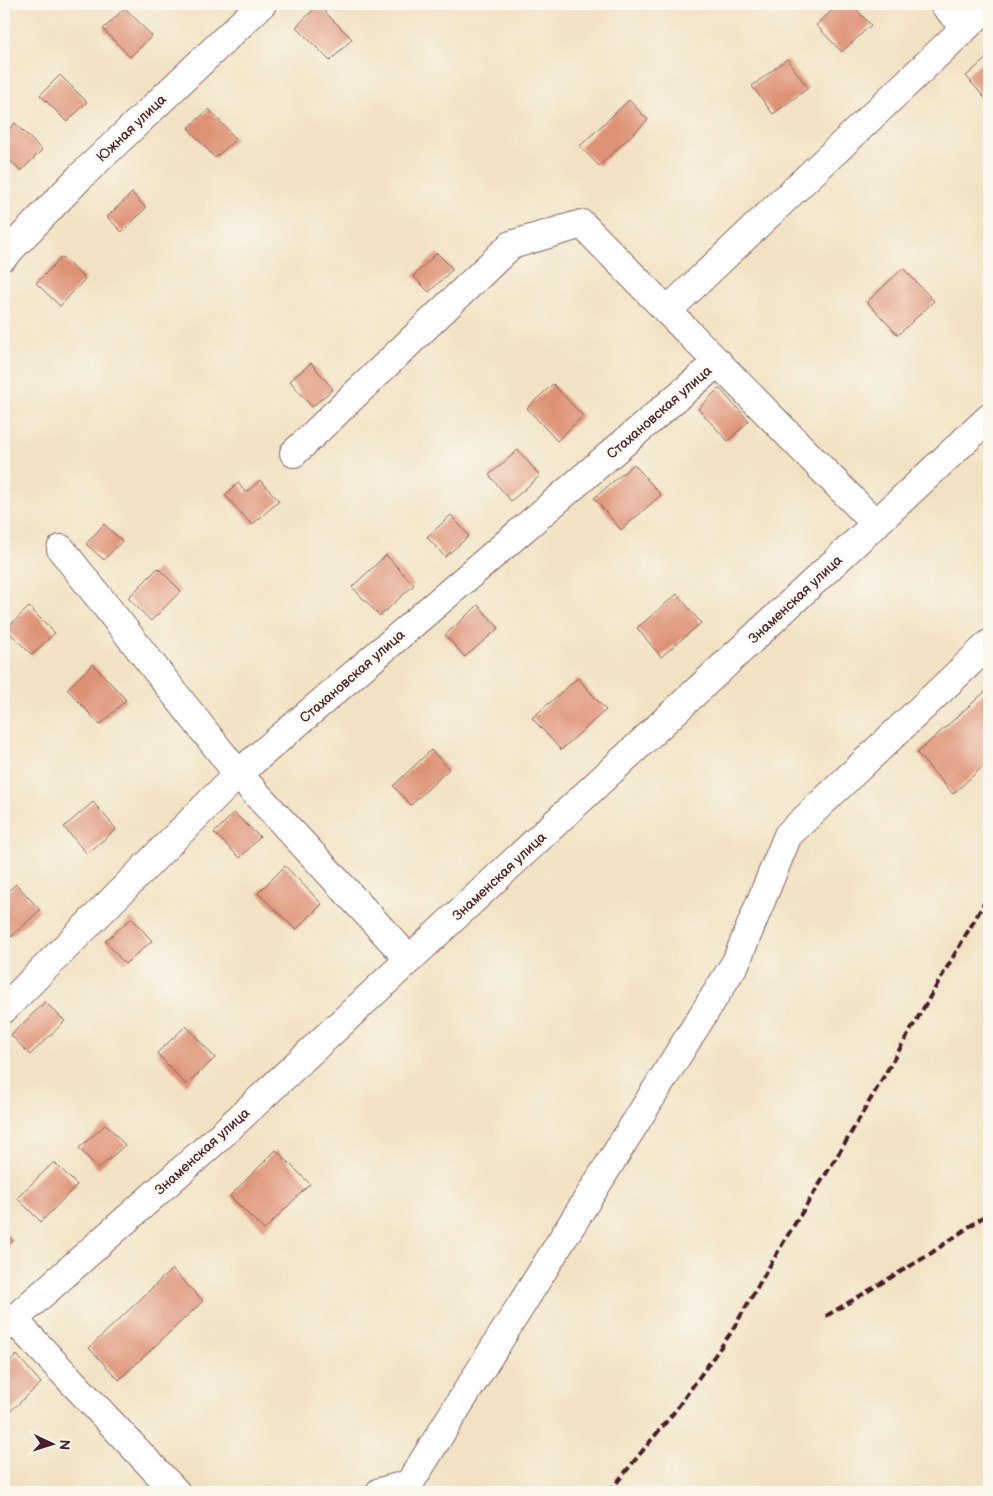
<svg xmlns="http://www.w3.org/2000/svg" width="993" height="1496" font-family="'Balsamiq Sans',sans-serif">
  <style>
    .building { fill: #de9275 }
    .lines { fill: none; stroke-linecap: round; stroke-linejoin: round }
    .minor-casing { stroke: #846360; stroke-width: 30 }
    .minor { stroke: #fff; stroke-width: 28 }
    .rail { stroke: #4a1f2b; stroke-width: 4; stroke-dasharray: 8 4; stroke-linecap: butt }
    .labels { text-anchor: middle; stroke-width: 4; stroke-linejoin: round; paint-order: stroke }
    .street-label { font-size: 14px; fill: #4a1f2b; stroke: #fbf7ec }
  </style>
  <rect width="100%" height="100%" fill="#fbf7ec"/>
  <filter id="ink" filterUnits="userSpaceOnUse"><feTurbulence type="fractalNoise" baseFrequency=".02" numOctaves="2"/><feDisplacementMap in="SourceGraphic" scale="10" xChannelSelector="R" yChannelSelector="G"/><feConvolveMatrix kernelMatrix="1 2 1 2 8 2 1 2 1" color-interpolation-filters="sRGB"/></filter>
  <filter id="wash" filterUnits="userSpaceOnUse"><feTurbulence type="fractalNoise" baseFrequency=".0096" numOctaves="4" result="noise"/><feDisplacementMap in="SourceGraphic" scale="20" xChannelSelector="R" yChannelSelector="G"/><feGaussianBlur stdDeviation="1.12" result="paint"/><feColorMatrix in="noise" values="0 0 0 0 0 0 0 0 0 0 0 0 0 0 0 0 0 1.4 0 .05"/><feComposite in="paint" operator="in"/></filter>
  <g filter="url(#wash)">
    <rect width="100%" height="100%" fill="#f1e2c3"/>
    <g id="blocks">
      <g class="building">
        <polygon points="839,4 852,4 871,25 842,52 816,25"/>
        <polygon points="318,5 352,39 330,61 296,27"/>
        <polygon points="125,8 152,36 130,57 103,29"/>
        <polygon points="989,56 989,103 966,76"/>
        <polygon points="787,59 808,88 773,114 752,86"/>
        <polygon points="60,75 87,102 67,122 40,95"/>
        <polygon points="629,100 648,120 599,166 580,146"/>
        <polygon points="209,109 236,139 215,158 188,128"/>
        <polygon points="15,123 42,150 21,171 4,155 4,134"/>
        <polygon points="132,193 146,208 122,232 107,217"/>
        <polygon points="437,253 453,269 429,292 413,276"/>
        <polygon points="62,257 85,279 60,306 36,283"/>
        <polygon points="903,268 934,301 898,335 867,302"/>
        <polygon points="311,363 333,389 312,407 290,381"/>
        <polygon points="553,384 583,416 557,441 527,408"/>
        <polygon points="719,388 749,421 728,441 698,409"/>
        <polygon points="518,450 540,476 511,501 489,475"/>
        <polygon points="634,464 661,495 621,530 594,498"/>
        <polygon points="260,480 279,501 252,525 225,495 238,483 246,493"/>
        <polygon points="451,515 469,536 445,557 427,537"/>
        <polygon points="104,524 122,541 104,560 86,544"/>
        <polygon points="386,555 414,585 380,616 352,587"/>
        <polygon points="158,568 181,591 151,621 128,598"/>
        <polygon points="677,594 701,623 661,657 637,628"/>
        <polygon points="478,605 499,628 465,657 445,635"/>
        <polygon points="29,607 55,633 32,655 6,629"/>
        <polygon points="93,664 126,700 100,725 67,689"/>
        <polygon points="578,678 606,710 561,750 532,718"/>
        <polygon points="989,688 989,761 953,794 917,753"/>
        <polygon points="431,750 449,769 411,805 393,786"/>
        <polygon points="93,802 116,829 87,854 64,827"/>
        <polygon points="234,813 260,837 240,858 214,833"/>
        <polygon points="285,866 322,904 296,930 258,893"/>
        <polygon points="16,884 40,910 11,937 4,929 4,895"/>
        <polygon points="132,918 152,941 125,964 105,941"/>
        <polygon points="45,1002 65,1021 30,1055 11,1035"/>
        <polygon points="186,1026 215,1058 186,1085 157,1053"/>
        <polygon points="106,1124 125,1145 98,1169 79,1148"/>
        <polygon points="276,1150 310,1184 264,1230 230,1196"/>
        <polygon points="54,1162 77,1185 41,1222 17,1198"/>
        <polygon points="4,1230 13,1241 4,1249"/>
        <polygon points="172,1269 203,1301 119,1380 89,1348"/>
        <polygon points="17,1355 41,1383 4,1417 4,1367"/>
      </g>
    </g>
  </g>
  <g filter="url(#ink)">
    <use href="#blocks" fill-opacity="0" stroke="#846360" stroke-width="1"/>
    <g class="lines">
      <g class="minor-casing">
        <g id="minor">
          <polyline points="944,4 965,28"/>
          <polyline points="4,256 80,177 262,4"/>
          <polyline points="667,311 989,5"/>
          <polyline points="294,453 511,245 582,224 876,524"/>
          <polyline points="61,549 238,774 409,959"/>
          <polyline points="4,1009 238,774 718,362"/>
          <polyline points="13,1319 176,1492"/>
          <polyline points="4,1328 217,1139 989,418"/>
          <polyline points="380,1492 409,1484 736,962 788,835 989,644"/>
        </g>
      </g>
      <use href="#minor" class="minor"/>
      <g class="rail">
        <polyline points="826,1316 927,1256 989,1213"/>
        <polyline points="609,1492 675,1411 730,1334 786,1238 844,1145 989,895"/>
      </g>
    </g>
  </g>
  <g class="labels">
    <g class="street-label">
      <text transform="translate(131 128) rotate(-44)" y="5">Южная улица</text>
      <text transform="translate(659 412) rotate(-41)" y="5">Стахановская улица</text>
      <text transform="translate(795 599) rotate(-43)" y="5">Знаменская улица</text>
      <text transform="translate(352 676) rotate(-41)" y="5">Стахановская улица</text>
      <text transform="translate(499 876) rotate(-43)" y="5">Знаменская улица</text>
      <text transform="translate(202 1151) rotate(-42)" y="5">Знаменская улица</text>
    </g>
  </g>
  <rect width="993" height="1496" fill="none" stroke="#fbf7ec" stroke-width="20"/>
  <g transform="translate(52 1444) rotate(94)" stroke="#fbf7ec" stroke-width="4" paint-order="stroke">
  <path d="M0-4L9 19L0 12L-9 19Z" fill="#4a1f2b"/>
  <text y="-8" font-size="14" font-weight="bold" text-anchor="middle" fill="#4a1f2b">N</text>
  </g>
</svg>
